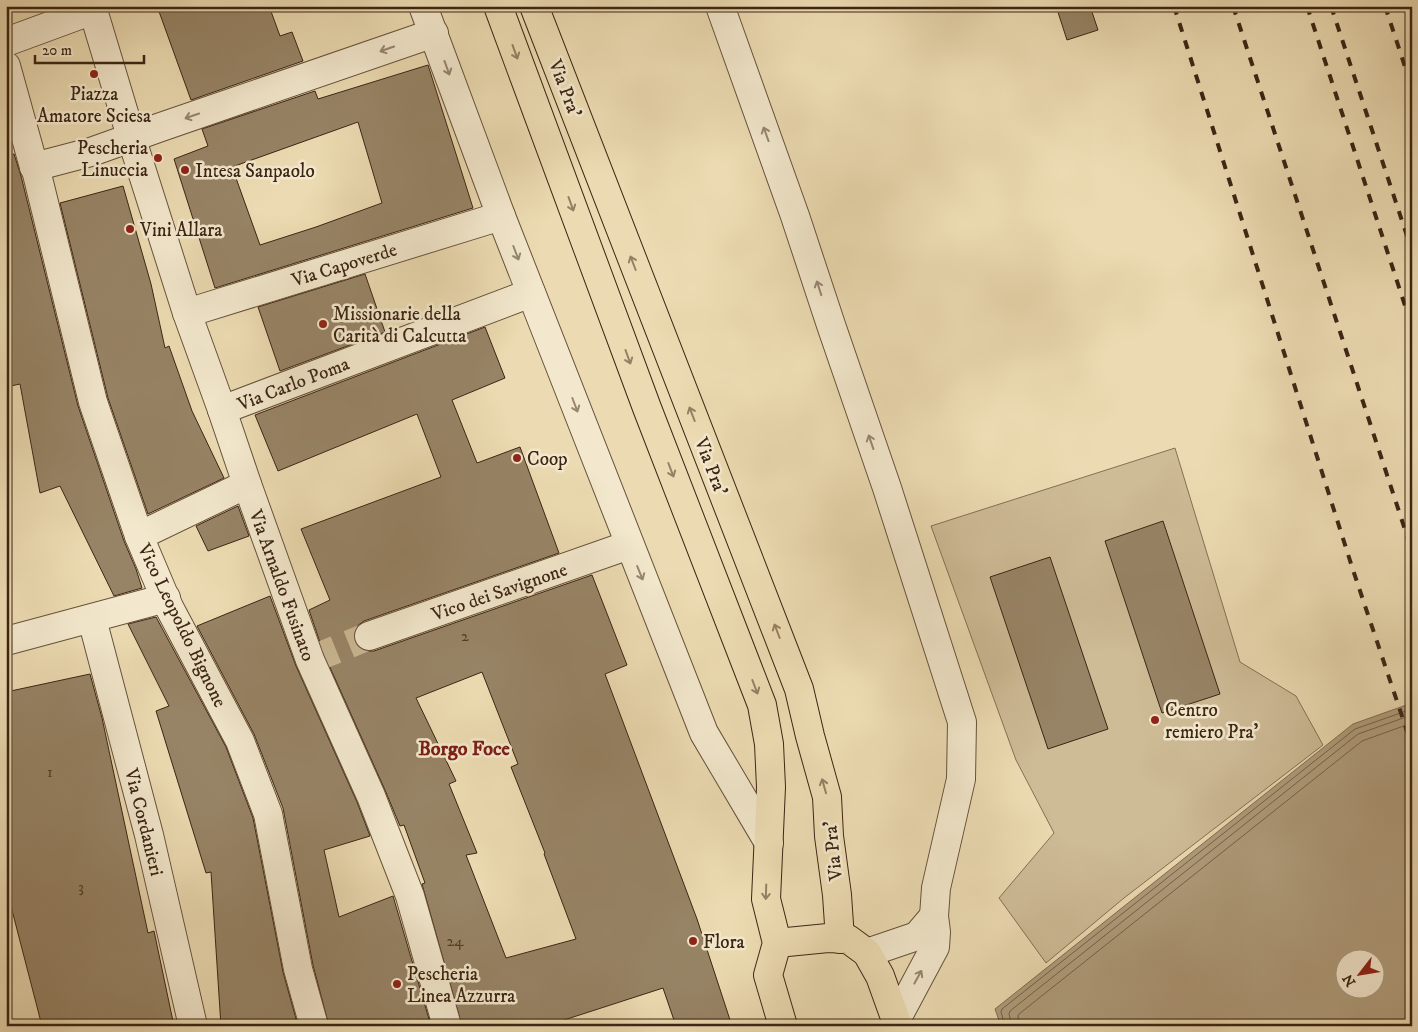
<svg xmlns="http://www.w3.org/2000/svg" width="1418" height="1032" font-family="'IM FELL DW Pica',serif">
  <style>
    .green { fill: #cebc97; stroke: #847056 }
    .water { fill: #b09d7c; stroke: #816d52; fill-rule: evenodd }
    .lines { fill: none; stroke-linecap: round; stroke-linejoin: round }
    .shore { stroke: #766148; stroke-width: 1 }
    .building { fill: #978466; stroke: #3b2514; fill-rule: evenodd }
    .street-tunnel { stroke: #c9b792; stroke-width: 28; stroke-dasharray: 28 14; stroke-linecap: butt }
    .street-casing { stroke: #67523c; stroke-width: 30 }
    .primary-casing { stroke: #3b2514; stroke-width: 30 }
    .street { stroke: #f3e8cd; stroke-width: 28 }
    .primary { stroke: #ecdbb2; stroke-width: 28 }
    .rail { stroke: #3b2514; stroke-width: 4; stroke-dasharray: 9 9; stroke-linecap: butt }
    .oneway { stroke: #978670 }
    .oneway2 { stroke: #948063 }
    .poi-dot { fill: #8f2418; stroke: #f3e8cd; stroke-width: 2 }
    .labels { text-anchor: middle; stroke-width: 5; stroke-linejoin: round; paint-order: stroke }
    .number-label { font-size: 16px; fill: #523d28 }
    .street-label { font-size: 19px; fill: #3b2514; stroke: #f3e8cd }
    .poi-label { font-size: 19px; fill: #3b2514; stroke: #f3e8cd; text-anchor: start }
    .neighbourhood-label { font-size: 20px; font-weight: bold; fill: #7a1f14; stroke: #f3e8cd }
  </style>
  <rect width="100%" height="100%" fill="#ecdbb2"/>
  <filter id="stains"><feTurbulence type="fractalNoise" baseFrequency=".004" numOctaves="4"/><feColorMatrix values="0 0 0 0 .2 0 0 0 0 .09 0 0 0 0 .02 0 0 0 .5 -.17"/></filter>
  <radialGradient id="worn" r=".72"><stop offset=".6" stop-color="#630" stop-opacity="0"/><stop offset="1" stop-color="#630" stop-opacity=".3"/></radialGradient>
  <polygon class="green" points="1175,448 1240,662 1296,696 1323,745 1124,898 1046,963 999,898 1054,833 1016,760 931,526"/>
  <path class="water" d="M1412 703V1026H1001L995 1009 1353 724ZM1346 960H1376V990H1346Z"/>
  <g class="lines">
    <g class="shore">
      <polyline points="1005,1026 1001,1012 1002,1009 1355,729 1412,709"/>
      <polyline points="1012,1026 1009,1014 1010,1011 1358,734 1412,715"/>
      <polyline points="1019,1026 1018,1016 1019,1014 1362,741 1412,723"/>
    </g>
  </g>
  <g class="building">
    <polygon points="157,6 269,6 280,36 292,32 303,61 191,100"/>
    <polygon points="1056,6 1090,6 1098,30 1067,40"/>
    <path d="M428 65 473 208 215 288 174 159 208 146 202 129 315 91 318 99ZM358 122 382 203 316 227 260 245 232 167Z"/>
    <polygon points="14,154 21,176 78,406 124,541 136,569 142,588 114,596 60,486 40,493 20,384 6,387 6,155"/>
    <polygon points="123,186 151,284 165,348 169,346 192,411 224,478 148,514 108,398 60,203"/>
    <polygon points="365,274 385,332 280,371 258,307"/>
    <path d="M485 327 505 378 452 400 477 463 520 447 559 553 364 621 357 626 354 633V641L359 648 367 651H374L592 575 627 665 605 674 697 919 732 1026H676L663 988 561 1021 562 1026H462L422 884 425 883 404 825 400 826 385 790 324 654 309 610 330 600 301 529 441 477 417 414 278 471 255 415ZM482 672 518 764 511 767 545 853 544 854 576 939 506 958 466 855 477 853 449 784 456 781 416 698Z"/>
    <polygon points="238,506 249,536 208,551 196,526"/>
    <polygon points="1163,521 1220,694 1162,713 1105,541"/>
    <polygon points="1050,557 1108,729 1048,749 990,577"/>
    <polygon points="270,596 296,666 357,802 370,836 324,850 339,917 393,896 431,1026 329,1026 313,965 283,808 254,734 197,626"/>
    <polygon points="156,617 226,747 253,818 283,972 298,1026 221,1026 211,872 206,873 156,711 169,706 128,624"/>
    <polygon points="90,674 102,718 148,933 154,931 174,1026 42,1026 13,914 6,884 6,692"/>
  </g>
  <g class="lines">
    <polyline class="street-tunnel" points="310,660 369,636"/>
    <g class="street-casing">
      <g id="street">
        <polyline points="94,6 93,10 133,143 187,313 222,410 247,484 310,660 371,796 410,896 447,1026"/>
        <polyline points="423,6 501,216 704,733 769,843"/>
        <polyline points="720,6 795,216 831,325 887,488 962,722 961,779 936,888 934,916 936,932 935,947 896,1020"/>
        <polyline points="6,42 93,10"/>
        <polyline points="6,66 34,167 91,152 161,127 434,33"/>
        <polyline points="34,167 36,170 93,402 139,536 169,607 240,741 268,814 298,969 314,1026"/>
        <polyline points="187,313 501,216"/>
        <polyline points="222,410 531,293"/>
        <polyline points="139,536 247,484"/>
        <polyline points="92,619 149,835 193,1026"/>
        <polyline points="369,636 629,545"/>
        <polyline points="6,641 166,598"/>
        <polyline points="867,953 917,936 934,916"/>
      </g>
    </g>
    <g class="primary-casing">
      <g id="primary">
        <polyline points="498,6 647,408 762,705 769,744 771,787 766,899 777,943 768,975 783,1026"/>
        <polyline points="534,6 799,689 810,736 827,797 829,836 837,895 840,939"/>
        <polyline points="777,943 828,938 848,939 867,953 880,976 898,1026"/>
      </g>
    </g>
    <use href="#street" class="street"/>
    <use href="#primary" class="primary"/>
    <g class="rail">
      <polyline points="1174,6 1353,570 1412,746"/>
      <polyline points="1233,6 1412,551"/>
      <polyline points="1307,6 1412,327"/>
      <polyline points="1331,6 1412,251"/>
      <polyline points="1385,6 1412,88"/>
    </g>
  </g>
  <defs><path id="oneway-shaft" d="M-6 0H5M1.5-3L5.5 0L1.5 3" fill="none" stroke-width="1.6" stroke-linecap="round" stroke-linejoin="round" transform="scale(1.25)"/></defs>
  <g class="oneway">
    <use href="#oneway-shaft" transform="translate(387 49) rotate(161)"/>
    <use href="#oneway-shaft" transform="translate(447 68) rotate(70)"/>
    <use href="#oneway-shaft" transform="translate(192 116) rotate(161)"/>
    <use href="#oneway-shaft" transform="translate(766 134) rotate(-110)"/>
    <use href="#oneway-shaft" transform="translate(516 253) rotate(69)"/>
    <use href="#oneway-shaft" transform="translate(819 288) rotate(-108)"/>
    <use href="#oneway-shaft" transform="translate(575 405) rotate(69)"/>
    <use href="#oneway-shaft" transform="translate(871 442) rotate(-109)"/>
    <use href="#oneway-shaft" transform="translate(640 573) rotate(68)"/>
    <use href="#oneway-shaft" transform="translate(918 977) rotate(-61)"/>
  </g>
  <g class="oneway2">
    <use href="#oneway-shaft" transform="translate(515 52) rotate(70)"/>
    <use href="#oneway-shaft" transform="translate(571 204) rotate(70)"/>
    <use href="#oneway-shaft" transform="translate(633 263) rotate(-111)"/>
    <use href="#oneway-shaft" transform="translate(628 357) rotate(70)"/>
    <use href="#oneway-shaft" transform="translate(692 414) rotate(-111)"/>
    <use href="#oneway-shaft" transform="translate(671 470) rotate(69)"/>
    <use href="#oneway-shaft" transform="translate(777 631) rotate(-111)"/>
    <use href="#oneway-shaft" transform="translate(755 687) rotate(69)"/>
    <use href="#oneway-shaft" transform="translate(824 786) rotate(-106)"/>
    <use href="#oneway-shaft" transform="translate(766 892) rotate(92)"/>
  </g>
  <g class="poi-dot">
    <circle cx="94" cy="74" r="5"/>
    <circle cx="158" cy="158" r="5"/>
    <circle cx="185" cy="170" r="5"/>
    <circle cx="130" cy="229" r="5"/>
    <circle cx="323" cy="324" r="5"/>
    <circle cx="517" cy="458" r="5"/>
    <circle cx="1155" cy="720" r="5"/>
    <circle cx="693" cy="941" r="5"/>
    <circle cx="397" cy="984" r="5"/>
  </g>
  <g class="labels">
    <g class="number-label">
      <text x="465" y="641">2</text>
      <text x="50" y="777">1</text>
      <text x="81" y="892">3</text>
      <text x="455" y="946">24</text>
    </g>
    <g class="street-label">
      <text transform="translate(566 88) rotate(69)" y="7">Via Pra'</text>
      <text transform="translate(344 264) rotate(-17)" y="7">Via Capoverde</text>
      <text transform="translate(293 383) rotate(-21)" y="7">Via Carlo Poma</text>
      <text transform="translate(712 466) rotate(69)" y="7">Via Pra'</text>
      <text transform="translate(283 585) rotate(70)" y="7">Via Arnaldo Fusinato</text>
      <text transform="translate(499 591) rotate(-19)" y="7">Vico dei Savignone</text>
      <text transform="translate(183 625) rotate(64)" y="7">Vico Leopoldo Bignone</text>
      <text transform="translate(145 822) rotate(76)" y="7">Via Cordanieri</text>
      <text transform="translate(832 851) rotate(-96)" y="7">Via Pra'</text>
    </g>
    <g class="poi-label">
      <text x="94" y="100" text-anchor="middle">Piazza<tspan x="94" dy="22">Amatore Sciesa</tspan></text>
      <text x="148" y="154" text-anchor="end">Pescheria<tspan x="148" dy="22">Linuccia</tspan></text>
      <text x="195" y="177">Intesa Sanpaolo</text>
      <text x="140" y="236">Vini Allara</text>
      <text x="333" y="320">Missionarie della<tspan x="333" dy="22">Carità di Calcutta</tspan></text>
      <text x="527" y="465">Coop</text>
      <text x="1165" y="716">Centro<tspan x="1165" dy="22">remiero Pra'</tspan></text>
      <text x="703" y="948">Flora</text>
      <text x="407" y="980">Pescheria<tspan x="407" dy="22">Linea Azzurra</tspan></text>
    </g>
    <g class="neighbourhood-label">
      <text x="464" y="755">Borgo Foce</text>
    </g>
  </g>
  <rect width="1418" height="1032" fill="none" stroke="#ecdbb2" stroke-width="25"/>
  <rect x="8" y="8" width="1403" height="1017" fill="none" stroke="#3b2514" stroke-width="2.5"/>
  <rect x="12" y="12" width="1393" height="1007" fill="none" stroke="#3b2514"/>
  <g transform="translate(1360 974) rotate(239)"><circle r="24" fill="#f3e8cd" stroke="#a99a83"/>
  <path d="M0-4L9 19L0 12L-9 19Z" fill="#8f2418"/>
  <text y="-8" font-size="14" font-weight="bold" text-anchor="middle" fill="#3b2514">N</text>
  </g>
  <path d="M35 55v8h109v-8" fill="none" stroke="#3b2514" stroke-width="2.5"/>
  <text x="42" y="55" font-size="15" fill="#3b2514" stroke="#f3e8cd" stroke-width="4" paint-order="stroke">20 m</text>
  <rect width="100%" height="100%" filter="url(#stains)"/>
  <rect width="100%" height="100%" fill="url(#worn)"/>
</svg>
